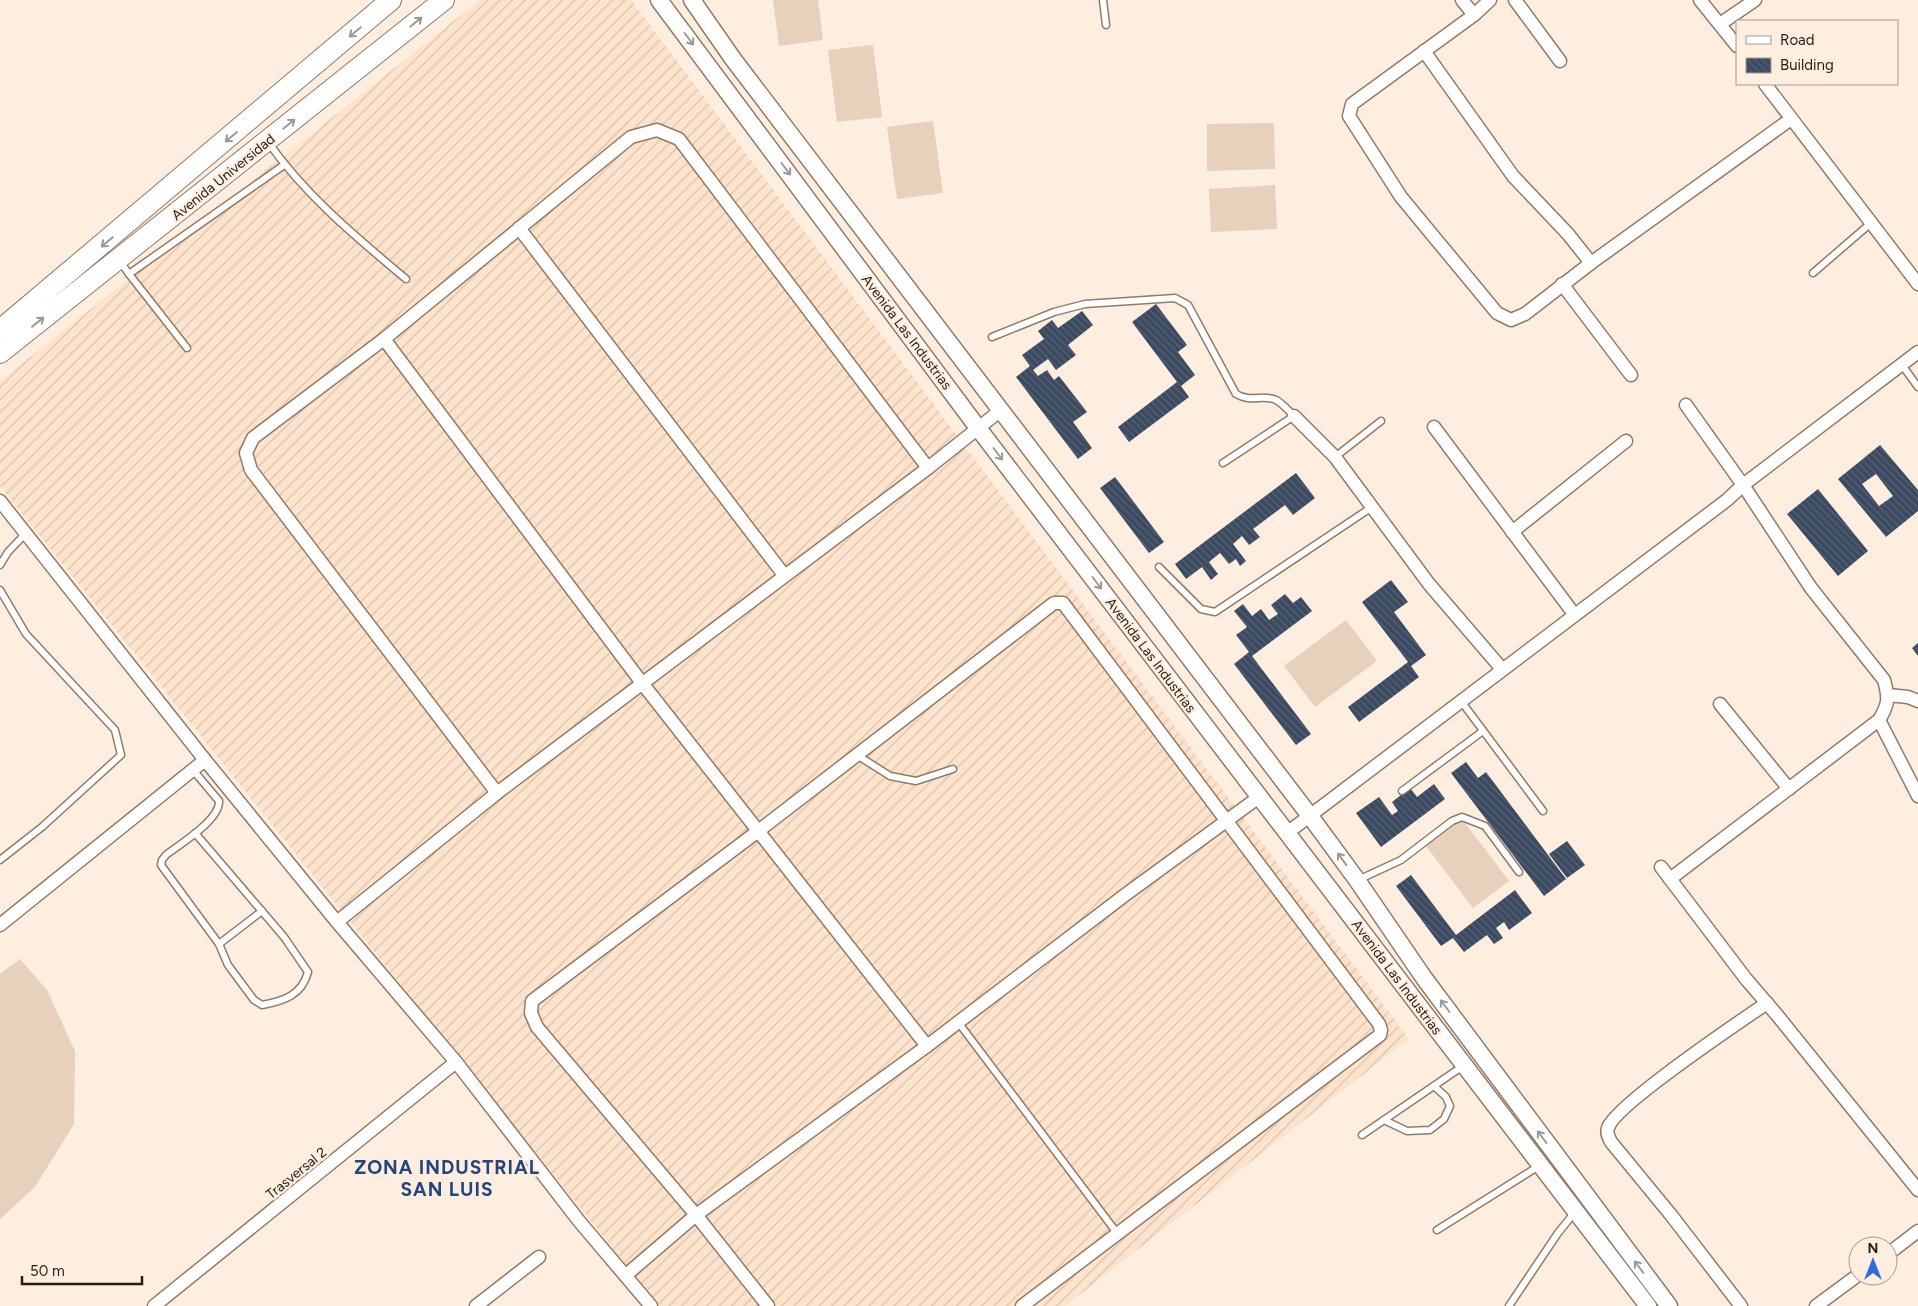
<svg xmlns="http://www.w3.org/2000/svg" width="1918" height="1306" font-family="Figtree,sans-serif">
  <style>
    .industrial { fill: url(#industrial-furrows) }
    .garden { fill: #e7d0bc }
    .building { fill: url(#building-back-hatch); fill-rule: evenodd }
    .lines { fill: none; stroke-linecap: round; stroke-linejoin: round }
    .service-casing { stroke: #937a65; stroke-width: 9 }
    .minor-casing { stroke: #937a65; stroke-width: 15 }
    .tertiary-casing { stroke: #937a65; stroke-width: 19 }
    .primary-casing { stroke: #937a65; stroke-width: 22 }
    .service { stroke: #fff; stroke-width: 6 }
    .minor { stroke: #fff; stroke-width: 12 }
    .tertiary { stroke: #fff; stroke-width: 16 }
    .primary { stroke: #fff; stroke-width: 20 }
    .oneway { stroke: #9d9995 }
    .labels { text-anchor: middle; stroke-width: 5; stroke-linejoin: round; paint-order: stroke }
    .street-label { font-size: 14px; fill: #261d14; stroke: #feeee0 }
    .district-label { font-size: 19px; font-weight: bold; letter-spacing: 1px; fill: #25467d; stroke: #feeee0 }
  </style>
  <defs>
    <pattern id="industrial-furrows" width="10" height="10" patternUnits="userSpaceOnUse" patternTransform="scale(1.25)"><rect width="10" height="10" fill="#fee3cc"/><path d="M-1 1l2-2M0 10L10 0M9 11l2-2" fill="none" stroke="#dac2ae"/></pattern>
    <pattern id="building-back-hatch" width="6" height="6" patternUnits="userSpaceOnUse" patternTransform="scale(1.25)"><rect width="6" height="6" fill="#3c4a61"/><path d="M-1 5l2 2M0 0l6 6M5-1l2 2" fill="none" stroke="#566172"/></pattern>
  </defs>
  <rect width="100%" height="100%" fill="#feeee0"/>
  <polygon class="industrial" points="480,0 631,0 1409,1039 1065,1306 659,1306 0,486 0,381"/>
  <g class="garden">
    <polygon points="773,0 818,0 823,40 779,46"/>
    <polygon points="873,45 882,117 837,122 828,50"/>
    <polygon points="933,121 943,193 897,199 887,127"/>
    <polygon points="1274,123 1275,169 1207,171 1207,124"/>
    <polygon points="1275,185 1277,229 1211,232 1209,189"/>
    <polygon points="1346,620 1377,661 1315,707 1284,666"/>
    <polygon points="1462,819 1509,881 1473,908 1426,846"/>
    <polygon points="20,959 47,990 75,1051 74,1124 35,1187 0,1219 0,974"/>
  </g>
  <g class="building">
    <polygon points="1156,304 1187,345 1178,352 1195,375 1181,386 1189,397 1129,442 1118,427 1177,382 1132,322"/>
    <polygon points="1082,311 1093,325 1068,345 1076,355 1056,370 1048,359 1033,370 1038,376 1047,370 1054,380 1059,376 1087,412 1073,422 1092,448 1078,459 1016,377 1030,366 1022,355 1044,339 1038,331 1052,320 1058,328"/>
    <path d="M1880 445 1918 490V511L1886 537 1838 479ZM1876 474 1893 496 1879 506 1862 484Z"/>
    <polygon points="1296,473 1315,498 1293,515 1285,505 1253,529 1260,537 1249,545 1242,536 1233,544 1246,561 1240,566 1236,559 1229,564 1220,553 1209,562 1218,574 1211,580 1202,567 1186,579 1175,564"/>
    <polygon points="1115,477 1164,542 1149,553 1100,488"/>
    <polygon points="1818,489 1868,551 1838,576 1787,514"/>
    <polygon points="1391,580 1408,602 1394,612 1426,655 1411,666 1419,677 1359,722 1348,707 1408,662 1362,602"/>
    <polygon points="1285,594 1293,603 1301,597 1312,611 1252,656 1311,734 1296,745 1234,664 1249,652 1236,635 1247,627 1234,611 1243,604 1252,616 1261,609 1269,620 1278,614 1271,605"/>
    <polygon points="1918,643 1918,656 1912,648"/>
    <polygon points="1466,762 1478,778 1486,772 1566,879 1544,896 1451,773"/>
    <polygon points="1434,784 1445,799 1381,847 1356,813 1379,797 1392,815 1398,811 1392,802 1410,788 1417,797"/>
    <polygon points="1567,841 1585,865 1567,878 1549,854"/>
    <polygon points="1411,875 1456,935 1515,890 1532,913 1509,930 1504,922 1496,928 1503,938 1494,944 1487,935 1464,952 1453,938 1441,946 1396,886"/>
  </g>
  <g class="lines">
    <g class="service-casing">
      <g id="service">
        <polyline points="1103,0 1106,25"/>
        <path d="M268 142C305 195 356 237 406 279"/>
        <polyline points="119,260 129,274 284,165"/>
        <polyline points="1813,273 1871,223"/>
        <polyline points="129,274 187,348"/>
        <path d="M992 337 1054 312 1085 304 1175 298 1188 305 1236 394C1251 403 1263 394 1276 400 1282 403 1289 411 1294 416L1223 463"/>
        <polyline points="1902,365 1918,387"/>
        <polyline points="1335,457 1381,421"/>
        <polyline points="0,565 8,552 26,533"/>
        <polyline points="1159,567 1201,609 1215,612 1372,507"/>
        <polyline points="0,590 26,634 115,730 121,755 42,827 0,860"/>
        <polyline points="1461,701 1543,811"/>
        <polyline points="857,755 890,776 916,781 953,769"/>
        <path d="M193 770 219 801C220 820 180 844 166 855L162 860 161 865 219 944 228 965 254 1000 262 1005C284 1001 302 995 308 972L284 937 195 833"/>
        <polyline points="1402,791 1483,731"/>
        <polyline points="1358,880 1401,860 1452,821 1462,817 1485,826 1519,872"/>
        <polyline points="219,944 262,911"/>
        <polyline points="958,1022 1117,1233"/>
        <polyline points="1384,1120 1407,1131 1430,1130 1444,1119 1450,1106 1446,1097 1434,1086"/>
        <polyline points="1362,1135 1463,1066"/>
        <polyline points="1437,1230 1539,1166"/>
        <polyline points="1509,1306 1558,1233 1575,1212"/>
      </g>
    </g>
    <g class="minor-casing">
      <g id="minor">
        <polyline points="1462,0 1474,15"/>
        <polyline points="1490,0 1474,15 1352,104 1349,116 1401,197 1497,313 1511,320 1525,314 1591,263 1791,119"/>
        <polyline points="1515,0 1560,61"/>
        <polyline points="1700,0 1737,46"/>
        <polyline points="1720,24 1755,0"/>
        <polyline points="1424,51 1513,176 1568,234 1591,263"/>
        <polyline points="1765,84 1918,284"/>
        <polyline points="519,228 784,575"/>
        <polyline points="1562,284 1631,375"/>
        <polyline points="384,339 642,683 927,1046"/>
        <polyline points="1294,416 1335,457 1429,584 1502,669"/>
        <polyline points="1434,427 1574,614"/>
        <polyline points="0,501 205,760 337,922 456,1062 579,1221 651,1306"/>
        <polyline points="1512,532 1626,441"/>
        <polyline points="1888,695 1908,697 1918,701"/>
        <polyline points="1720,704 1789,789"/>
        <polyline points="1879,720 1918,796"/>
        <polyline points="497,793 251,470 246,453 253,438 384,339 631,137 657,130 679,139 928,468"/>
        <polyline points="1287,833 1727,500 1743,485 1918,352"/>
        <polyline points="1661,867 1746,979 1777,1015 1918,1190"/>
        <path d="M1670 879 1879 720C1889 704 1889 698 1884 680L1811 588 1743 485 1686 405"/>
        <polyline points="337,922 497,793 928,468 1001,410"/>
        <polyline points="0,925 205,760"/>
        <polyline points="1888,1254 1918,1231"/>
        <polyline points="626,1275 696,1215 927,1046 1125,895 1259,797"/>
        <polyline points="154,1306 456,1062"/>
        <polyline points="476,1306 539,1257"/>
        <polyline points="768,1306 696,1215 537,1027 531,1013 532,1001 757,832 1054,603 1063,603 1379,1024 1381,1030 1380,1035 1022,1306"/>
        <path d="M1741 1306 1671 1215 1611 1142C1609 1138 1606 1133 1608 1128 1614 1106 1742 1020 1767 1003"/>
        <polyline points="1816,1306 1858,1275"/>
      </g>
    </g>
    <g class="tertiary-casing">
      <g id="tertiary">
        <polyline points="659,0 978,428 1648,1306"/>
        <polyline points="692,0 733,59 1310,816 1357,880 1424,978 1669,1306"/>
      </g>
    </g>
    <g class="primary-casing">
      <g id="primary">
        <polyline points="0,330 391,0"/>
        <polyline points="0,353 444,0"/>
      </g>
    </g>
    <use href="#service" class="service"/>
    <use href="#minor" class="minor"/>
    <use href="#tertiary" class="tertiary"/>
    <use href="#primary" class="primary"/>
  </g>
  <defs><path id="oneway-shaft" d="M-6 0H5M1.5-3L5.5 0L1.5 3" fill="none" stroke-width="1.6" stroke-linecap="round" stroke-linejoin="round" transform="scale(1.25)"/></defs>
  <g class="oneway">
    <use href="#oneway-shaft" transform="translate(416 22) rotate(-39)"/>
    <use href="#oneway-shaft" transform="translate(355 32) rotate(140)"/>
    <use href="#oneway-shaft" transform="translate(689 39) rotate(53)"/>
    <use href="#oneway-shaft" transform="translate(289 124) rotate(-39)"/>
    <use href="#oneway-shaft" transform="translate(231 137) rotate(140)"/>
    <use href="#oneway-shaft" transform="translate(786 169) rotate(53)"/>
    <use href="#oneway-shaft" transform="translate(107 242) rotate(140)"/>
    <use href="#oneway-shaft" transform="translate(38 322) rotate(-38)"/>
    <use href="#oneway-shaft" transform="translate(998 454) rotate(53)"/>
    <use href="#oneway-shaft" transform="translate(1097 583) rotate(53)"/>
    <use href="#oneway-shaft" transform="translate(1342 859) rotate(-126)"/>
    <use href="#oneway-shaft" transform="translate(1445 1006) rotate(-127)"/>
    <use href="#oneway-shaft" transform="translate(1542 1137) rotate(-127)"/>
    <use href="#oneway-shaft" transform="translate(1639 1267) rotate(-127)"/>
  </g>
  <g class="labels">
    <g class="street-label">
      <text transform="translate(223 177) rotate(-39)" y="5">Avenida Universidad</text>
      <text transform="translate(907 332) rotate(53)" y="5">Avenida Las Industrias</text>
      <text transform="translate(1151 655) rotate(53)" y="5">Avenida Las Industrias</text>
      <text transform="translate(1397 977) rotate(53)" y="5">Avenida Las Industrias</text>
      <text transform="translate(296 1173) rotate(-39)" y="5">Trasversal 2</text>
    </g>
    <g class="district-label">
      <text x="447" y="1174">ZONA INDUSTRIAL<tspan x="447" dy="22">SAN LUIS</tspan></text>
    </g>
  </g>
  <rect x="1736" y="20" width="162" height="65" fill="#feeee0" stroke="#a89a8e"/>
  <rect x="1746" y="36" width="25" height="8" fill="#ffffff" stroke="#a89a8e"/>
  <text x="1780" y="45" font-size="15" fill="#261d14">Road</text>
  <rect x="1746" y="58" width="25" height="15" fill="url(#building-back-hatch)" stroke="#a89a8e"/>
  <text x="1780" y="70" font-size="15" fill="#261d14">Building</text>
  <g transform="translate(1873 1261)"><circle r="24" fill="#feeee0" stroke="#a89a8e"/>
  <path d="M0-4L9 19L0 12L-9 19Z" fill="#2d6edc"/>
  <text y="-8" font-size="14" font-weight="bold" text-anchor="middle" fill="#261d14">N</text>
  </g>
  <path d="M22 1276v8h120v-8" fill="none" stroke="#261d14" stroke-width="2.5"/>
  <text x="30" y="1276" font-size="15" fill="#261d14" stroke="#feeee0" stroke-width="4" paint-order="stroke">50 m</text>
</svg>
